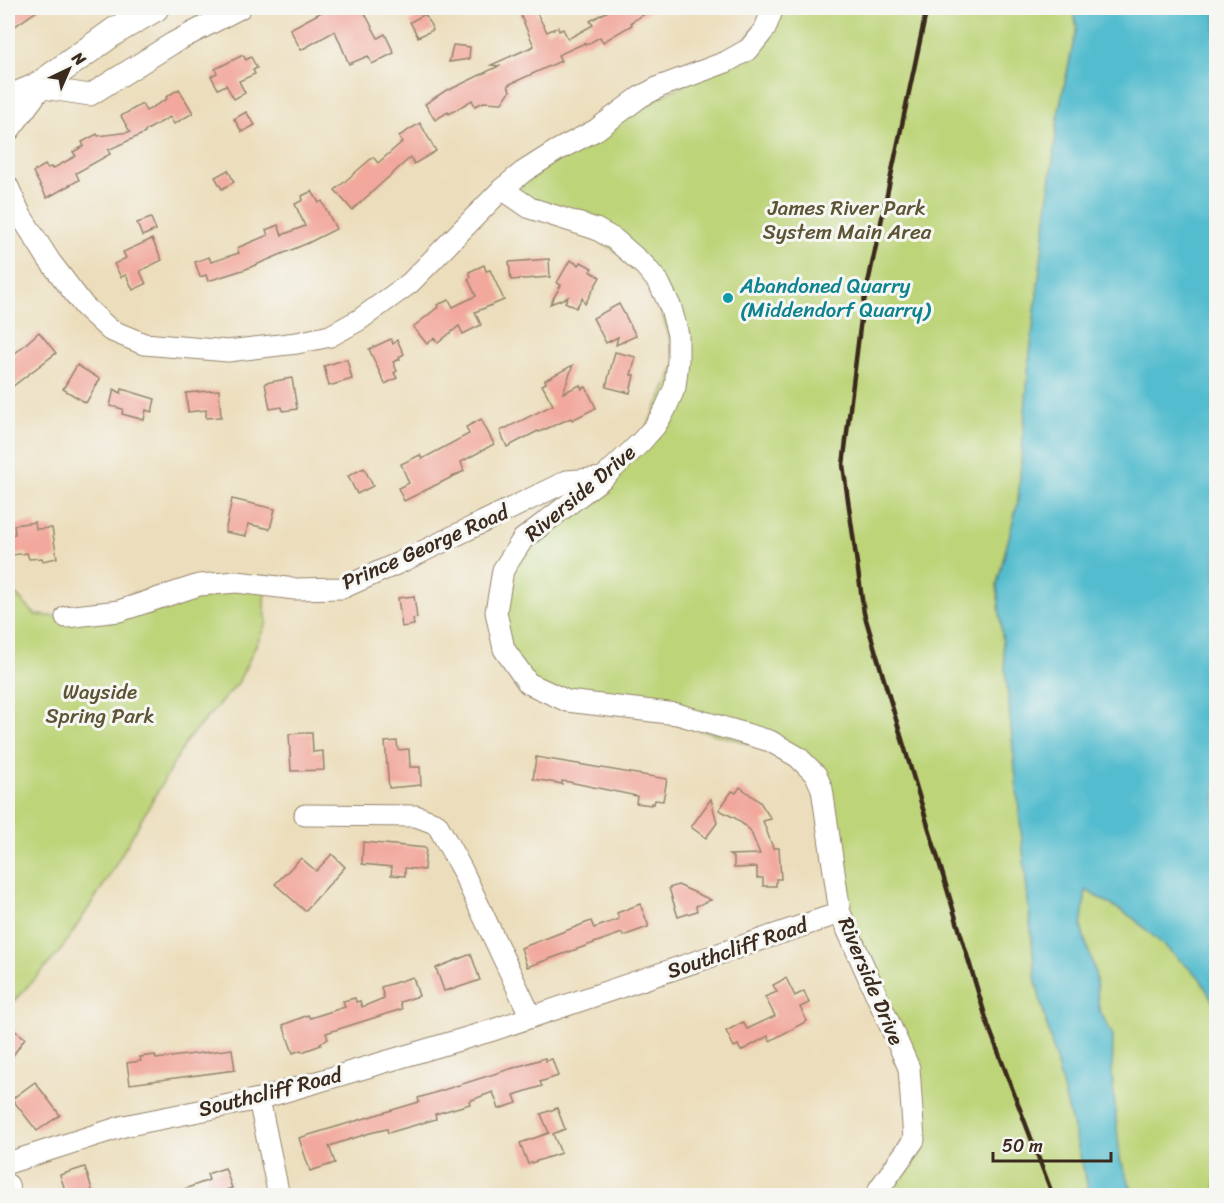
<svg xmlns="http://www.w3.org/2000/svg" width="1224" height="1203" font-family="Sriracha,sans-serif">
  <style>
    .green { fill: #bdd478; stroke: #7c7f4b; stroke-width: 1.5 }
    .water { fill: #52bcce; stroke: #467376; stroke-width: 1.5 }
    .building { fill: #f2a89c }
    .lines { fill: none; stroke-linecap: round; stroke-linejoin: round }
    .minor-casing { stroke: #94846d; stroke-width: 23 }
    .major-casing { stroke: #94846d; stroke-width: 29 }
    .minor { stroke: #fff; stroke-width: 21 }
    .major { stroke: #fff; stroke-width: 27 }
    .rail { stroke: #3b2a1e; stroke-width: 4.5 }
    .culture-dot { fill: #0f9aa8; stroke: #f6f6f2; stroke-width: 2 }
    .labels { text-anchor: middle; stroke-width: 6; stroke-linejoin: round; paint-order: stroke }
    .park-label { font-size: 21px; fill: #5c5434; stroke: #f6f6f2 }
    .culture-label { font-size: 21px; fill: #0d838f; stroke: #f6f6f2; text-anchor: start }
    .street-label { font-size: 21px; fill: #3b2a1e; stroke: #f6f6f2 }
  </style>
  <rect width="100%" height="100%" fill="#f6f6f2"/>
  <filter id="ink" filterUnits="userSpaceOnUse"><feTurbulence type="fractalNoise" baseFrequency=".0167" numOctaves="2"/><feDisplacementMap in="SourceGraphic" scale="12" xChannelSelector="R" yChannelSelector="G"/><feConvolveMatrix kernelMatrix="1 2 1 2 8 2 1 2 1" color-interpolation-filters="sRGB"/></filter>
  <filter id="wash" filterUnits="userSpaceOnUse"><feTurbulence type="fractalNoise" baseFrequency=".008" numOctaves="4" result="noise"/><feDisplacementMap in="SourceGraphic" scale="24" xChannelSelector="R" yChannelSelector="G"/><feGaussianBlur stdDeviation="1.35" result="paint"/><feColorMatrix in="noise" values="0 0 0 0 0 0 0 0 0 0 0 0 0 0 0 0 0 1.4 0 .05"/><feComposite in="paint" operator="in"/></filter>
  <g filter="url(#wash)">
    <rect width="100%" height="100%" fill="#ecdebc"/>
    <g class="green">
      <polygon points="772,8 1072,8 1077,27 1059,110 1029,362 1018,502 997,584 1036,982 1090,1195 880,1195 914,1140 909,1068 840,913 822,789 798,757 528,683 504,649 503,570 640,443 678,361 645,266 502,189 523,172 726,62"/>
      <polygon points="265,585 264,606 267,622 238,683 187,740 105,883 59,953 8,1007 8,587 36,615 66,617 135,593 160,588"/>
      <polygon points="1086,890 1132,917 1199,977 1216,1007 1216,1195 1134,1195 1120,1159 1112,1075 1113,1036 1099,1009 1095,972 1081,927"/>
    </g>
    <polygon class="water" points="1072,8 1216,8 1216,1007 1199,977 1132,917 1086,890 1081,927 1095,972 1099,1009 1113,1036 1112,1075 1120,1159 1134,1195 1090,1195 1036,982 997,584 1018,502 1029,362 1059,110 1077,27"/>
    <g id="blocks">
      <g class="building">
        <polygon points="8,8 41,8 8,31"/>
        <polygon points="329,8 362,8 378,38 385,34 394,53 372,64 368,56 349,64 335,31 301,50 290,29"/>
        <polygon points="534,8 547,32 558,27 559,31 563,29 568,39 593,25 590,21 613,8 655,8 631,22 632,25 603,42 600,37 586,45 585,43 558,55 561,61 508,85 510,91 502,103 484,102 475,106 472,100 449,114 448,112 435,120 425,104 448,89 449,90 499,66 491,65 534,46 520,14"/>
        <polygon points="425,14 433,30 418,37 410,22"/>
        <polygon points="453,45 470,47 469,59 449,62"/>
        <polygon points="243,55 246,60 251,57 257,68 253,70 255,74 239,81 245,93 234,99 226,85 218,89 211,76 217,73 215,69"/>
        <polygon points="179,89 193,113 174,124 170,117 145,131 145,133 108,150 110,154 76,173 79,180 47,198 33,172 45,165 47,168 51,167 52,169 76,156 73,152 84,146 82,142 97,134 98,136 130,132 121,116 142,104 146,111 167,99 166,97"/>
        <polygon points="246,112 255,125 242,132 234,119"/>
        <polygon points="420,123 436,151 414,164 411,157 352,210 335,190 373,157 378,163 402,142 399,136"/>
        <polygon points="228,170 234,182 222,189 215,177"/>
        <polygon points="312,191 319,203 322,201 336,229 308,243 246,269 208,281 206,275 200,277 195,262 209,257 211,262 239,253 237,248 268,235 266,230 278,225 282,235 305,226 295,204 303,200 302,196"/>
        <polygon points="151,218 156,230 142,236 137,223"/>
        <polygon points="152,239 162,260 140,271 146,284 133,290 126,275 121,277 114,264 126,258 123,252"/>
        <polygon points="549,259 550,277 511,280 509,262"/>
        <polygon points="570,260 579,265 581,262 592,268 590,271 600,277 585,304 582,298 576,308 565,302 568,297 550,304 561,285 557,283"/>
        <polygon points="484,265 486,271 490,270 504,300 475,312 481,325 463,334 459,326 438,343 434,338 427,344 413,327 438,307 437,305 449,300 453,307 476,296 468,279 471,277 469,272"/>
        <polygon points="619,304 636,336 616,345 618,337 606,343 593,318"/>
        <polygon points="39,332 56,353 8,390 8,357 12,356"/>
        <polygon points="391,339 393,344 397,340 404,354 399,357 400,359 393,362 397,371 394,373 397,378 385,384 369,349"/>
        <polygon points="615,352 636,357 631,375 634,375 630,393 606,387"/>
        <polygon points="347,359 352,379 329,386 324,366"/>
        <polygon points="77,365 100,379 86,403 63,389"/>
        <polygon points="573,365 563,393 580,385 582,389 586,387 596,408 572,420 571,418 539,432 538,431 507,447 500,431 553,405 542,385 546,383 545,380"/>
        <polygon points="292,378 297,409 283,411 282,407 270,409 265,383"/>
        <polygon points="114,389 121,393 122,389 155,399 152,412 146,410 144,420 122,414 123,409 110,406"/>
        <polygon points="219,390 221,417 206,418 206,410 188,412 186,393"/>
        <polygon points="481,419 494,444 461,462 464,471 404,501 398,488 409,483 401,464 420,455 422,459 469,434 466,427"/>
        <polygon points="364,468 373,486 357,494 348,476"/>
        <polygon points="232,499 275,509 270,529 248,524 246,536 225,532"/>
        <polygon points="35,522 36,529 52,528 57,558 43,561 42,558 29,559 27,553 12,555 9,535 15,534 14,525"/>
        <polygon points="414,596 417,618 413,619 414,625 402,627 398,598"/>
        <polygon points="302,733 312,733 313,752 323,751 324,770 291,771 289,734"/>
        <polygon points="397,741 398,750 409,749 410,767 420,767 421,785 389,788 385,742"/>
        <polygon points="536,757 667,779 663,801 655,800 654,804 651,803 651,805 636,803 637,796 569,782 562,781 562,784 533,779"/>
        <polygon points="740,787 760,802 771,819 763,821 773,848 779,848 781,879 776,879 776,886 763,886 763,878 757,878 757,867 734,868 734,858 729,855 760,854 750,830 735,818 719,810 732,791 736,793"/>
        <polygon points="711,799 717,823 706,838 691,827"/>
        <polygon points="363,842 426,848 424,870 405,868 405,876 391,875 392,867 362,864"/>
        <polygon points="332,854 345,867 305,911 275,884 301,858 316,871"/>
        <polygon points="678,885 711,900 696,906 697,911 678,917 669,888"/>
        <polygon points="640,904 648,924 648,927 623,936 622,933 527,967 521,948 591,921 594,928 619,919 617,913"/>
        <polygon points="471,954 480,980 451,990 451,989 444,991 436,968"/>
        <polygon points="413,977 419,996 400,1002 402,1009 326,1033 328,1039 320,1043 321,1045 302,1052 301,1050 293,1053 283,1025 308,1015 310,1018 345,1007 343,1001 355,998 356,1002 360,1001 362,1007 384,998 381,987"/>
        <polygon points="786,978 795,996 804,991 809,1003 800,1007 807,1021 770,1041 768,1036 741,1051 738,1045 734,1047 726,1031 743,1022 747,1029 775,1016 765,997 777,992 773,985"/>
        <polygon points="8,1026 25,1038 8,1063"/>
        <polygon points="232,1049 235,1070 130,1084 127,1063 141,1061 140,1057 155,1055 156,1059"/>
        <polygon points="545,1058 546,1061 552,1059 558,1076 540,1082 542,1086 514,1095 517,1103 499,1109 493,1092 469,1101 470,1104 435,1114 436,1119 388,1133 387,1129 370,1133 329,1146 335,1163 310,1171 299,1138 419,1102 418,1098"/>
        <polygon points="35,1082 60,1115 37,1131 12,1099"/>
        <polygon points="557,1108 565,1129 553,1134 561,1153 528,1164 520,1143 549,1133 541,1114"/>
        <polygon points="85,1167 94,1196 67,1196 60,1175"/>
        <polygon points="225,1168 232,1188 215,1194 215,1196 171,1196 171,1194 209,1180 207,1174"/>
      </g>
    </g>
  </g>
  <g filter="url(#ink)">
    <use href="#blocks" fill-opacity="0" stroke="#94846d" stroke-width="1.5"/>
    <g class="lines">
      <g class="minor-casing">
        <g id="minor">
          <polyline points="37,87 90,95 173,43 240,8"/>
          <polyline points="8,187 21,216 49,260 84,306 110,330 144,344 228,351 297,343 330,336 359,320 410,283 502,189 523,172 556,151 596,130 640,97 659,87 726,62 749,49 765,29 773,8"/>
          <polyline points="502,189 530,208 596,229 614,239 645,266 659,283 671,308 678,335 678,361 675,387 665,410 655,426 640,443 603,478 523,539 503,570 496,612 504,649 528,683 567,701 677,714 770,741 798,757 816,775 822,789 840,913 909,1068 914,1140 879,1189 880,1196"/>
          <polyline points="66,617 119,611 199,585 237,582 295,589 342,588 401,562 567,481 603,478"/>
          <polyline points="305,815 416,816 437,824 462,870 531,1017"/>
          <polyline points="259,1099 279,1196"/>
          <polyline points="8,1163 124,1126 259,1099 490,1031 840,913"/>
          <polyline points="8,1185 11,1196"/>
        </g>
      </g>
      <g class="major-casing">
        <g id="major">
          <polyline points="8,99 37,87 115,31 155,8"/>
          <polyline points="8,127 37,88"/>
        </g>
      </g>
      <use href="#minor" class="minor"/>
      <use href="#major" class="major"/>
      <polyline class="rail" points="927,8 862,311 843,465 864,613 988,1025 1053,1196"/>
    </g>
  </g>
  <circle class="culture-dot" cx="728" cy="298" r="6"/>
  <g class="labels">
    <g class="park-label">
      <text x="847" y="215">James River Park<tspan x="847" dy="24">System Main Area</tspan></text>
      <text x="100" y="699">Wayside<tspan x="100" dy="24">Spring Park</tspan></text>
    </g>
    <g class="culture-label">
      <text x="740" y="293">Abandoned Quarry<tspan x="740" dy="24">(Middendorf Quarry)</tspan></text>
    </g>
    <g class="street-label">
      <text transform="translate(580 493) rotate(-40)" y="7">Riverside Drive</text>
      <text transform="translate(425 547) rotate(-24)" y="7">Prince George Road</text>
      <text transform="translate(737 948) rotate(-19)" y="7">Southcliff Road</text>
      <text transform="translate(871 981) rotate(67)" y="7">Riverside Drive</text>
      <text transform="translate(270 1092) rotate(-14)" y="7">Southcliff Road</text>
    </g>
  </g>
  <rect width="1224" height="1203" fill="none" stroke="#f6f6f2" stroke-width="30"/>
  <g transform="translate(69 69) rotate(44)" stroke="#f6f6f2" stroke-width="4.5" paint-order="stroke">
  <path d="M0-4.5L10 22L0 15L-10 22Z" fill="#3b2a1e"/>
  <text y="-9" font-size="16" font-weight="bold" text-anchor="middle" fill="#3b2a1e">N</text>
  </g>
  <path d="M993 1152v9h118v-9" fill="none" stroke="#3b2a1e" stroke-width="3"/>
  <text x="1002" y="1152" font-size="18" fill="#3b2a1e" stroke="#f6f6f2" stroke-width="4.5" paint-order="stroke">50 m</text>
</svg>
